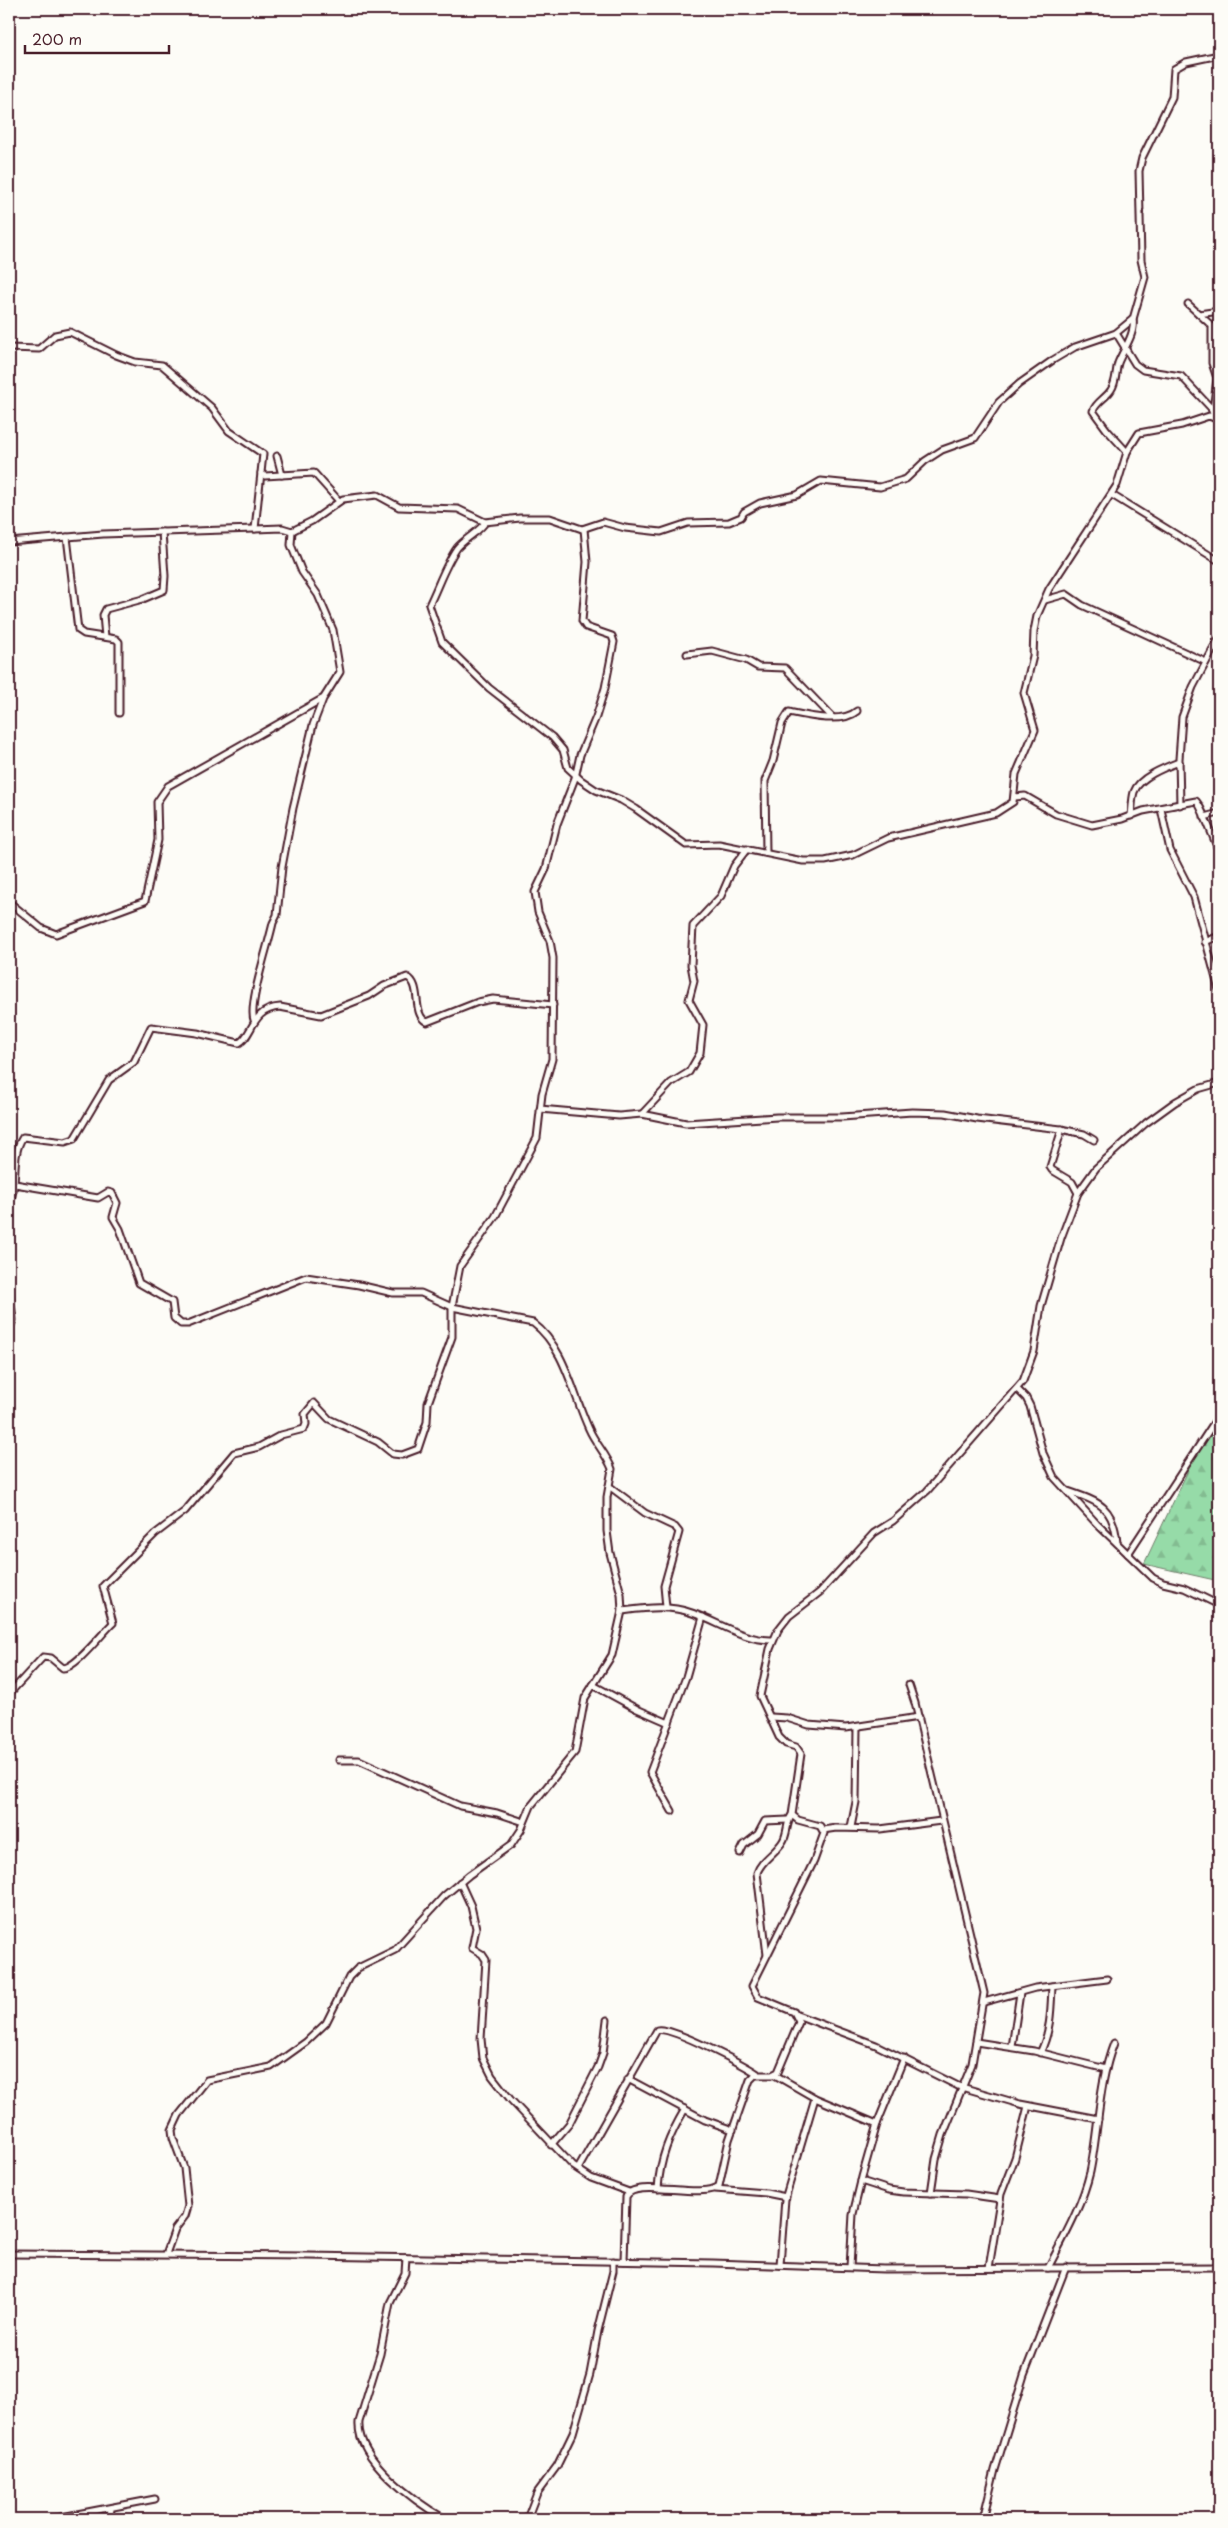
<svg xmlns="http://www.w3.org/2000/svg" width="1228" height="2528" font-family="'Playpen Sans',sans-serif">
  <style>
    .forest { fill: url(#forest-firs); stroke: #707d6a }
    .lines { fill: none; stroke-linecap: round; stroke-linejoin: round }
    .minor-casing { stroke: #4a1f2b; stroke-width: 9 }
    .minor { stroke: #fdfcf7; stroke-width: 5 }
  </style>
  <defs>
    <pattern id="forest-firs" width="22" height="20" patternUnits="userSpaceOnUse" patternTransform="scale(1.25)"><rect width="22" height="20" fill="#96dba8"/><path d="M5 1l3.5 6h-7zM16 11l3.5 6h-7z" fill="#83bc91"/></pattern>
  </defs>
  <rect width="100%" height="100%" fill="#fdfcf7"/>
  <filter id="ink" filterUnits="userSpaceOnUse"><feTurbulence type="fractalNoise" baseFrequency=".02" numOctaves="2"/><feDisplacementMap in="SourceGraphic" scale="10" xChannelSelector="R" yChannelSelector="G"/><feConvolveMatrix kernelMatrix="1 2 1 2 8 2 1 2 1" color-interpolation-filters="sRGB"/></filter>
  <g filter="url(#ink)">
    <polygon class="forest" points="1219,1405 1219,1581 1144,1564"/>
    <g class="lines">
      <g class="minor-casing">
        <g id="minor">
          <polyline points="1188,304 1212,326 1212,363 1217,378 1213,411"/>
          <polyline points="1199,314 1219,311"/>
          <polyline points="1116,333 1135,364 1143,370 1181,376 1211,408 1214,417"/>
          <polyline points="9,348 39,349 55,335 70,332 116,355 135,362 162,365 212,408 229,431 263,454 255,529"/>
          <path d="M1127 452 1107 430 1093 411C1096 402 1106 398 1111 390 1117 381 1115 373 1118 363 1123 350 1136 333 1133 319"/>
          <polyline points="277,456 282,475"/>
          <polyline points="261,473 265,476 314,473 339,501"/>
          <polyline points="1112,495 1219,561"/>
          <path d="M485 522C482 530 464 539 457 548 445 565 438 587 429 605L442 642 489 688 552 737 563 750 568 768 581 780 596 790 621 800 636 809 686 845 719 844 803 861H825L853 855 888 838 996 813 1013 802 1016 774 1035 730 1024 693 1033 656 1034 631 1037 616 1049 589 1117 485 1127 452 1139 433 1182 425 1209 416 1219 420"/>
          <polyline points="67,537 78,630 84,634 116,639 119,642 119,713"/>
          <polyline points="9,542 103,534 282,528 292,531 312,521 343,499 377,495 399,507 458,509 485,522 520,518 550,518 582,529 603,522 625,528 661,532 688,523 729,522 741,517 744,512 760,503 797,495 821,481 880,487 906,479 925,461 942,450 975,438 999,402 1019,384 1053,360 1075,347 1116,333 1133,319 1145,277 1141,260 1139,171 1142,158 1172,97 1174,69 1186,62 1219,55"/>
          <polyline points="1045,600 1066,594 1082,605 1206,662"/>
          <polyline points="105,637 103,615 106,609 143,599 164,590 165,576 162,532"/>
          <polyline points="687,654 712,651 746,660 758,667 785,668 832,717"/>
          <path d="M1015 797 1025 796 1056 814 1092 825 1122 819 1143 811 1196 801C1200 803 1216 844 1219 852"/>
          <polyline points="1180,805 1179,759 1182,717 1193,687 1219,638"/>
          <polyline points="1161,809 1170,850 1194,897 1219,990"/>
          <path d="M1131 816C1132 808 1132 799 1134 792 1139 777 1166 767 1179 762"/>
          <polyline points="1204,817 1219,813"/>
          <path d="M766 853 765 781 773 761 782 723 789 712C808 716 842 724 857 711"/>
          <polyline points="9,902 41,928 56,934 145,901 158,840 157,802 168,786 322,699"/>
          <polyline points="1205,942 1219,936"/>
          <path d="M254 1020C248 1005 269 943 273 923L277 915 282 867 293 808 313 725 323 699 340 672 333 630 318 595 302 572 291 545 292 531"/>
          <polyline points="540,1109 619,1116 642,1114 686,1123 777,1117 842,1117 912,1112 945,1113 977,1119 1061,1129 1084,1134 1094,1140"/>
          <polyline points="642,1114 671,1083 689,1072 700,1053 703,1025 689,1000 694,981 691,965 693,926 721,896 734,866 747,849"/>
          <polyline points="1062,1129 1050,1167 1052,1170 1072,1182 1078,1193"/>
          <path d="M15 1184 98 1198 108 1192 112 1193 117 1203 113 1217 120 1229 139 1283 172 1302 174 1318 181 1324H188L306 1277 359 1285 393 1293H421L452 1307 533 1323C565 1347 573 1395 589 1429 595 1443 607 1455 612 1469L607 1497V1531L610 1553 621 1594 622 1611 612 1655 585 1698 575 1752 531 1806 521 1830 511 1845 469 1875 444 1896 395 1950 358 1968 349 1977 326 2023 306 2042 271 2067 207 2080 179 2115 172 2130 173 2138 184 2168 188 2206 185 2216 175 2229 166 2254"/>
          <path d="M9 1204C19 1183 10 1156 23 1137L65 1142 74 1139 109 1080 134 1062 151 1027 197 1033 239 1043C253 1036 251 1009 280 1007L321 1015 369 996 384 986 407 977C423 985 411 1014 427 1022L478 1002 493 999 553 1005"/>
          <polyline points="9,1287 13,1320 9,1330"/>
          <polyline points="1017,1389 1026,1398 1030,1406 1043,1453 1054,1477 1097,1524 1153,1578 1163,1583 1184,1588 1219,1605"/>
          <polyline points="609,1486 645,1513 675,1527 679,1532 664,1586 666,1607"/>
          <path d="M1068 1491C1100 1502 1114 1507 1117 1543"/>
          <polyline points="1128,1554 1219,1415"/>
          <path d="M622 1611C647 1608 669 1605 692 1613 719 1622 744 1641 773 1640"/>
          <polyline points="593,1685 637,1709 669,1723"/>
          <polyline points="909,1685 915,1703 984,1993 972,2064 943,2135 936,2159 931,2193"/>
          <path d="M9 1694 43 1657 51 1658 63 1668C76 1668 102 1633 113 1623L103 1586 155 1534 185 1511 234 1453 259 1447 281 1435 304 1429 306 1424 305 1414 314 1403 329 1419 378 1442 393 1454 402 1455 418 1449 427 1422 428 1403 452 1337V1307L460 1266 495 1217 537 1138 542 1094 552 1059 553 958 550 941 538 912 535 892 546 869 557 824 575 778 580 755 596 717 605 688 614 642 612 636 586 627 582 621 587 562 584 529"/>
          <polyline points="771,1717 787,1718 809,1725 846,1728 919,1717"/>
          <polyline points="339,1760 359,1760 460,1806 497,1813 524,1822"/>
          <polyline points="672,1811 650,1772 686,1677 703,1617"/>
          <polyline points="851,1827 856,1802 857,1727"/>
          <polyline points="823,1830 836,1828 880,1829 941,1821"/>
          <polyline points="740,1853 744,1845 758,1834 765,1821 788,1820"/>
          <polyline points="460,1882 471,1906 476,1928 472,1948 482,1954 486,1960 481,2039 483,2058 492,2076 510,2099 573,2166 591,2178 629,2192"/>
          <path d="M767 1955 757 1873C761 1860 776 1853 783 1841 788 1833 786 1822 792 1815"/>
          <polyline points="984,2002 1035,1988 1107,1979"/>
          <polyline points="797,2015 876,2045 958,2086 1020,2104 1098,2119"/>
          <polyline points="976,2042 1034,2051 1106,2069"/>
          <polyline points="1012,2047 1020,1993"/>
          <path d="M1040 2053C1051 2031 1051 2009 1052 1986"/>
          <polyline points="775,2075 815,2098 877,2124"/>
          <polyline points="628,2079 705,2120 733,2130"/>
          <polyline points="551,2145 569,2124 598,2067 603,2053 607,2020"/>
          <path d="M578 2169 657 2030C671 2026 744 2065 758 2074"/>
          <polyline points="861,2181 889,2190 903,2192 966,2194 1000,2199"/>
          <path d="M658 2189C660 2158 669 2136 685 2109"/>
          <polyline points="715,2189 766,2193 786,2197"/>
          <polyline points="9,2254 308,2256 713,2263 884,2269 1219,2267"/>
          <path d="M406 2258 405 2273 390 2303 380 2354 359 2422C356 2460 417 2503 445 2519"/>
          <path d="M624 2261 626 2197C633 2177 701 2200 719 2186L729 2140 750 2080 755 2075H772L778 2072 799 2022 794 2012 758 1997 752 1986 814 1861 824 1833 820 1826 798 1820 792 1815 801 1754 796 1747 786 1744 779 1737 760 1696 770 1649 778 1630 789 1616 820 1592 874 1533 893 1521 927 1491 1023 1381 1034 1351 1041 1306 1061 1238 1078 1193 1096 1168 1146 1123 1175 1102 1198 1089 1219 1083"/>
          <polyline points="780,2265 785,2199 815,2098"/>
          <polyline points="850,2267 853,2214 862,2177 877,2124 904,2058"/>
          <polyline points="989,2268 1001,2194 1015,2158 1028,2106"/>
          <path d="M1048 2268C1064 2237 1082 2206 1090 2172 1099 2129 1098 2084 1114 2043"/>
          <polyline points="51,2519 155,2499"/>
          <polyline points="110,2519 111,2508"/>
          <polyline points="527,2519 537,2493 557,2466 573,2433 590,2374 598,2331 613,2271 613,2261"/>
          <polyline points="983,2519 995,2470 1024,2375 1066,2267"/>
        </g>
      </g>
      <use href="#minor" class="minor"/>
    </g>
  </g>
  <rect width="1228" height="2528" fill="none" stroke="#fdfcf7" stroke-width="30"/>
  <rect x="15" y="15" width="1198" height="2498" fill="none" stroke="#4a1f2b" stroke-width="2" filter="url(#ink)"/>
  <path d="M25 45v8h144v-8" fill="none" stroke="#4a1f2b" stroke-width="2.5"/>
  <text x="32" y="45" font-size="15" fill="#4a1f2b" stroke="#fdfcf7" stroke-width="4" paint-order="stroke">200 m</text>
</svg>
